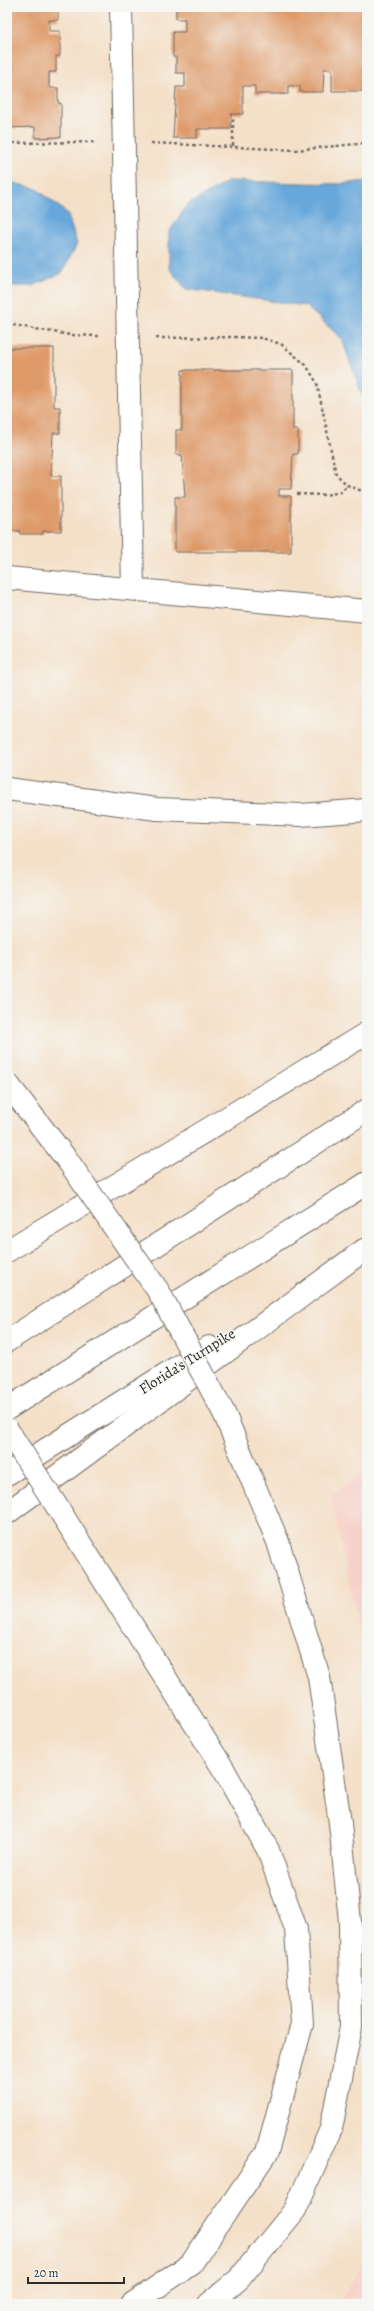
<svg xmlns="http://www.w3.org/2000/svg" width="374" height="2311" font-family="Alegreya,serif">
  <style>
    .built { fill: #f7d0c9 }
    .water { fill: #67a7da; stroke: #496982 }
    .building { fill: #de9968 }
    .lines { fill: none; stroke-linecap: round; stroke-linejoin: round }
    .street-casing { stroke: #716a62; stroke-width: 24 }
    .highway-casing { stroke: #716a62; stroke-width: 24 }
    .path { stroke: #716a62; stroke-width: 2.5; stroke-dasharray: 3 3; stroke-linecap: butt }
    .street { stroke: #fff; stroke-width: 22 }
    .highway { stroke: #fff; stroke-width: 22 }
    .highway-bridge-casing { stroke: #716a62; stroke-width: 24; stroke-linecap: butt }
    .highway-bridge { stroke: #fff; stroke-width: 22 }
    .labels { text-anchor: middle; stroke-width: 3; stroke-linejoin: round; paint-order: stroke }
    .street-label { font-size: 15px; fill: #2b2b2b; stroke: #f6f6f2 }
  </style>
  <rect width="100%" height="100%" fill="#f6f6f2"/>
  <filter id="ink" filterUnits="userSpaceOnUse"><feTurbulence type="fractalNoise" baseFrequency=".025" numOctaves="2"/><feDisplacementMap in="SourceGraphic" scale="8" xChannelSelector="R" yChannelSelector="G"/><feConvolveMatrix kernelMatrix="1 2 1 2 8 2 1 2 1" color-interpolation-filters="sRGB"/></filter>
  <filter id="wash" filterUnits="userSpaceOnUse"><feTurbulence type="fractalNoise" baseFrequency=".012" numOctaves="4" result="noise"/><feDisplacementMap in="SourceGraphic" scale="16" xChannelSelector="R" yChannelSelector="G"/><feGaussianBlur stdDeviation="0.9" result="paint"/><feColorMatrix in="noise" values="0 0 0 0 0 0 0 0 0 0 0 0 0 0 0 0 0 1.4 0 .05"/><feComposite in="paint" operator="in"/></filter>
  <g filter="url(#wash)">
    <rect width="100%" height="100%" fill="#f4e0c8"/>
    <g class="built">
      <polygon points="367,1471 367,1669 331,1495"/>
      <polygon points="367,2257 367,2304 339,2304"/>
    </g>
    <g class="water">
      <polygon points="7,181 37,189 67,213 77,244 62,273 33,286 7,286"/>
      <polygon points="229,181 339,184 367,181 367,409 342,339 306,306 186,289 169,268 169,232 187,205"/>
    </g>
    <g id="blocks">
      <g class="building">
        <polygon points="7,7 58,7 58,20 49,20 49,31 60,31 60,56 56,56 56,72 49,72 49,88 58,88 58,103 61,103 61,137 35,138 35,127 7,128"/>
        <polygon points="176,7 367,7 367,91 332,91 332,69 324,69 323,92 300,92 300,86 288,86 288,94 255,94 255,86 243,86 243,114 231,114 231,129 197,129 197,138 173,138 176,87 185,87 185,73 176,73 176,57 173,57 173,32 185,32 185,19 176,19"/>
        <polygon points="7,348 54,348 54,407 60,407 60,433 53,433 51,476 61,476 61,531 43,531 43,534 20,534 20,531 7,531"/>
        <polygon points="182,370 293,370 293,430 298,430 298,454 293,454 291,489 279,489 279,496 291,496 291,552 175,552 175,497 185,497 182,455 176,455 176,430 182,430"/>
      </g>
    </g>
  </g>
  <g filter="url(#ink)">
    <use href="#blocks" fill-opacity="0" stroke="#716a62" stroke-width="1"/>
    <g class="lines">
      <g class="street-casing">
        <g id="street">
          <polyline points="121,7 133,589"/>
          <polyline points="7,578 367,611"/>
        </g>
      </g>
      <g class="highway-casing">
        <g id="highway">
          <polyline points="7,789 157,809 301,815 367,810"/>
          <polyline points="7,1251 367,1033"/>
          <polyline points="7,1341 367,1110"/>
          <polyline points="7,1409 367,1183"/>
          <polyline points="7,1474 209,1347"/>
          <polyline points="7,1513 364,1250"/>
          <polyline points="63,1516 224,1770 268,1850 296,1929 302,2024 267,2152 191,2264 132,2304"/>
          <polyline points="209,2304 239,2279 295,2210 331,2129 351,2027 350,1922 340,1823 319,1677 278,1542 224,1413"/>
        </g>
      </g>
      <g class="path">
        <polyline points="7,143 96,142"/>
        <polyline points="151,143 295,150 367,143"/>
        <polyline points="233,146 233,116"/>
        <polyline points="7,324 70,335 99,336"/>
        <polyline points="156,338 235,337 262,338 281,344 306,365 317,383 336,474 347,485 367,493"/>
        <polyline points="297,494 325,495 341,492 347,485"/>
      </g>
      <use href="#street" class="street"/>
      <use href="#highway" class="highway"/>
      <g class="highway-bridge-casing">
        <g id="highway-bridge">
          <polyline points="7,1083 68,1161 159,1292 224,1413"/>
          <polyline points="7,1429 63,1516"/>
        </g>
      </g>
      <use href="#highway-bridge" class="highway-bridge"/>
    </g>
  </g>
  <g class="labels">
    <g class="street-label">
      <text transform="translate(187 1361) rotate(-32)" y="5">Florida's Turnpike</text>
    </g>
  </g>
  <rect width="374" height="2311" fill="none" stroke="#f6f6f2" stroke-width="24"/>
  <path d="M28 2277v6h96v-6" fill="none" stroke="#2b2b2b" stroke-width="2"/>
  <text x="34" y="2277" font-size="12" fill="#2b2b2b" stroke="#f6f6f2" stroke-width="3" paint-order="stroke">20 m</text>
</svg>
